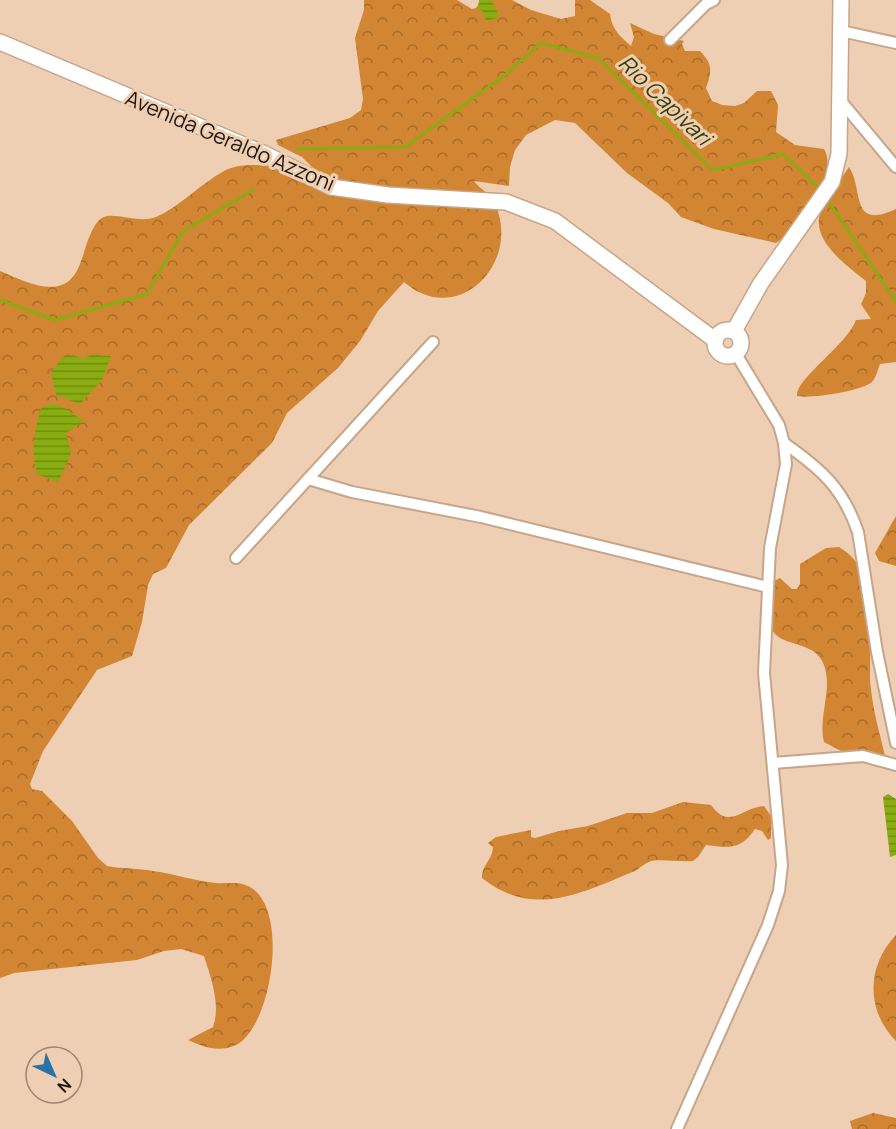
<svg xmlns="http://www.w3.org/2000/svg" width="896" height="1129" font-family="Manrope,sans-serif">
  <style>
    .forest { fill: url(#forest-crowns) }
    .water { fill: url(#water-rules) }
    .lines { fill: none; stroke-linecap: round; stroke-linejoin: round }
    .stream { stroke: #89ac11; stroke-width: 3 }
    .street-casing { stroke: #c5a68a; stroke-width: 14 }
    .secondary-casing { stroke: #c5a68a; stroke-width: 18 }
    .street { stroke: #fff; stroke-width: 10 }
    .secondary { stroke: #fff; stroke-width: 15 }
    .labels { text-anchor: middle; stroke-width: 6; stroke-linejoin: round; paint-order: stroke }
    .street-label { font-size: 21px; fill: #22160c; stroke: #efcfb3 }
    .water-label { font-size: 22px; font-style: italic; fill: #324109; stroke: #efcfb3 }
  </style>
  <defs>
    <pattern id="forest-crowns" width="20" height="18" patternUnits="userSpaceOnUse" patternTransform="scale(1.5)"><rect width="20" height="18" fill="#d28532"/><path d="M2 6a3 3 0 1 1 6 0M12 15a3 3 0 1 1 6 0" fill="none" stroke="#aa6c29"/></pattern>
    <pattern id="water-rules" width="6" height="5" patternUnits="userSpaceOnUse" patternTransform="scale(1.5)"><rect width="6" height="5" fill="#89ac11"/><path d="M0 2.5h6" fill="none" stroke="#708b0e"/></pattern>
  </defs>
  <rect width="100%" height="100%" fill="#efcfb3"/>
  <g class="forest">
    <path d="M364 0H457L472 9 476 8 481 0H512L531 10 561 19 575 16V0H590L610 14C612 30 620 36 631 46L634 37 630 23 654 34 684 41 682 44 685 51H700C713 64 712 71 706 88L712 101 722 105 735 106 744 103 757 91H771L778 105 776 132 795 145 824 149C840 176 799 229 776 243L714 229 681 217 668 203 627 173 575 123 555 120 526 135 515 150 510 167 509 186 474 181C480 190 491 193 495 204 522 262 458 329 404 282L378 311 360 341 338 368 287 413 272 443 189 525 166 568 153 574 148 585 142 622 132 656 97 670 43 751 30 784 32 789 42 791 72 821 98 858 107 866C123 869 138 868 153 871 174 874 195 881 216 883 226 884 238 881 248 886 291 906 272 1027 236 1045 218 1053 204 1047 188 1040L213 1027C221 1005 211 978 204 956L181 949 164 951 137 960 14 973 0 978V271C22 280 58 300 75 274 81 265 84 251 88 240 91 233 95 222 102 218 113 211 138 224 156 217 181 206 200 184 224 171 247 158 289 169 313 174L315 170 302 157 278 145 276 140 350 118 361 110 363 99 355 38 364 10Z"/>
    <path d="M849 167C864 189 849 231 896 209V362L880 364C878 369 876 378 872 382 862 391 810 399 797 396 795 379 847 345 856 320L871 319 861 304 866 293V281C847 266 809 239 821 211 827 195 840 181 849 167Z"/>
    <polygon points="896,516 896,566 879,561 875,553"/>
    <path d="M839 547C886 574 866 645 871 689 873 711 880 734 885 756L881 760 847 754 824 742C818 716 833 690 824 665 814 638 778 649 771 627 767 616 773 594 774 581L780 578 792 589H797L800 584V564L826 548Z"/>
    <path d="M683 802 711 805C730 831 742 807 764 806L771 816V838L768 840 762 831 755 829C741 850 729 848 706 845L698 857 693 861C682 862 659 859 651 861 645 863 640 868 635 871 581 893 533 919 482 878 481 866 493 859 493 847L488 843 496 837 531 830V837L535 838 559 831 588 826 627 813H652Z"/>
    <path d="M896 935V1041C866 1011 866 966 896 935Z"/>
    <polygon points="873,1113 896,1118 896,1129 852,1129 850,1121"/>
  </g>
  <g class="water">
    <polygon points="479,0 491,0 500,17 486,21 483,12 478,9"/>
    <polygon points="73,355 84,359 90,355 111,356 102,380 80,404 56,395 51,372 63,357"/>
    <path d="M51 404 61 406 84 421 66 433 71 454 58 482 37 474C31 450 34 431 41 408Z"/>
    <polygon points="888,794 896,799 896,855 890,857 883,797"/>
  </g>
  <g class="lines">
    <g class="stream">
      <polyline points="298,149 405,147 505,75 541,43 598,58 713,170 783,154 821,190"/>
      <polyline points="826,198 896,302"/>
      <polyline points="0,300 55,320 147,294 183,231 253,190"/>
    </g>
    <g class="street-casing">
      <g id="street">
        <polyline points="841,31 896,43"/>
        <polyline points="670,40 706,4 714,0"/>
        <polyline points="840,100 896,167"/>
        <path d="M784 443C821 469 843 488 858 532L877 652 896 743"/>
        <polyline points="308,479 352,492 481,517 768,587"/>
        <polyline points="236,558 433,342"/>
        <polyline points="773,763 863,756 896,765"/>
        <polyline points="677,1129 768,925 779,891 782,865 764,673 770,548 786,464 784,443 779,425 736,354"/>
      </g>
    </g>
    <g class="secondary-casing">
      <g id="secondary">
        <polyline points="0,42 265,154 331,187 388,195 506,202 555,221 715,340"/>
        <circle cx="728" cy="343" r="13"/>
        <polyline points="734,331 761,283 832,182 839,154 841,0"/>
      </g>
    </g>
    <use href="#street" class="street"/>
    <use href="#secondary" class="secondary"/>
  </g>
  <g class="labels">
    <g class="street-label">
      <text transform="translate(230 141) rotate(23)" y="7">Avenida Geraldo Azzoni</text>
    </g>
    <g class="water-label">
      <text transform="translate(665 100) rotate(44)" y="8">Rio Capivari</text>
    </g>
  </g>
  <g transform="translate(54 1075) rotate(136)"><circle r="28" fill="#efcfb3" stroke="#9d8570" stroke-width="1.5"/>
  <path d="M0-4.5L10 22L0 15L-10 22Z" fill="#2972a6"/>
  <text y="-9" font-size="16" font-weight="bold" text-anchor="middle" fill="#22160c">N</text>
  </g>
</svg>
